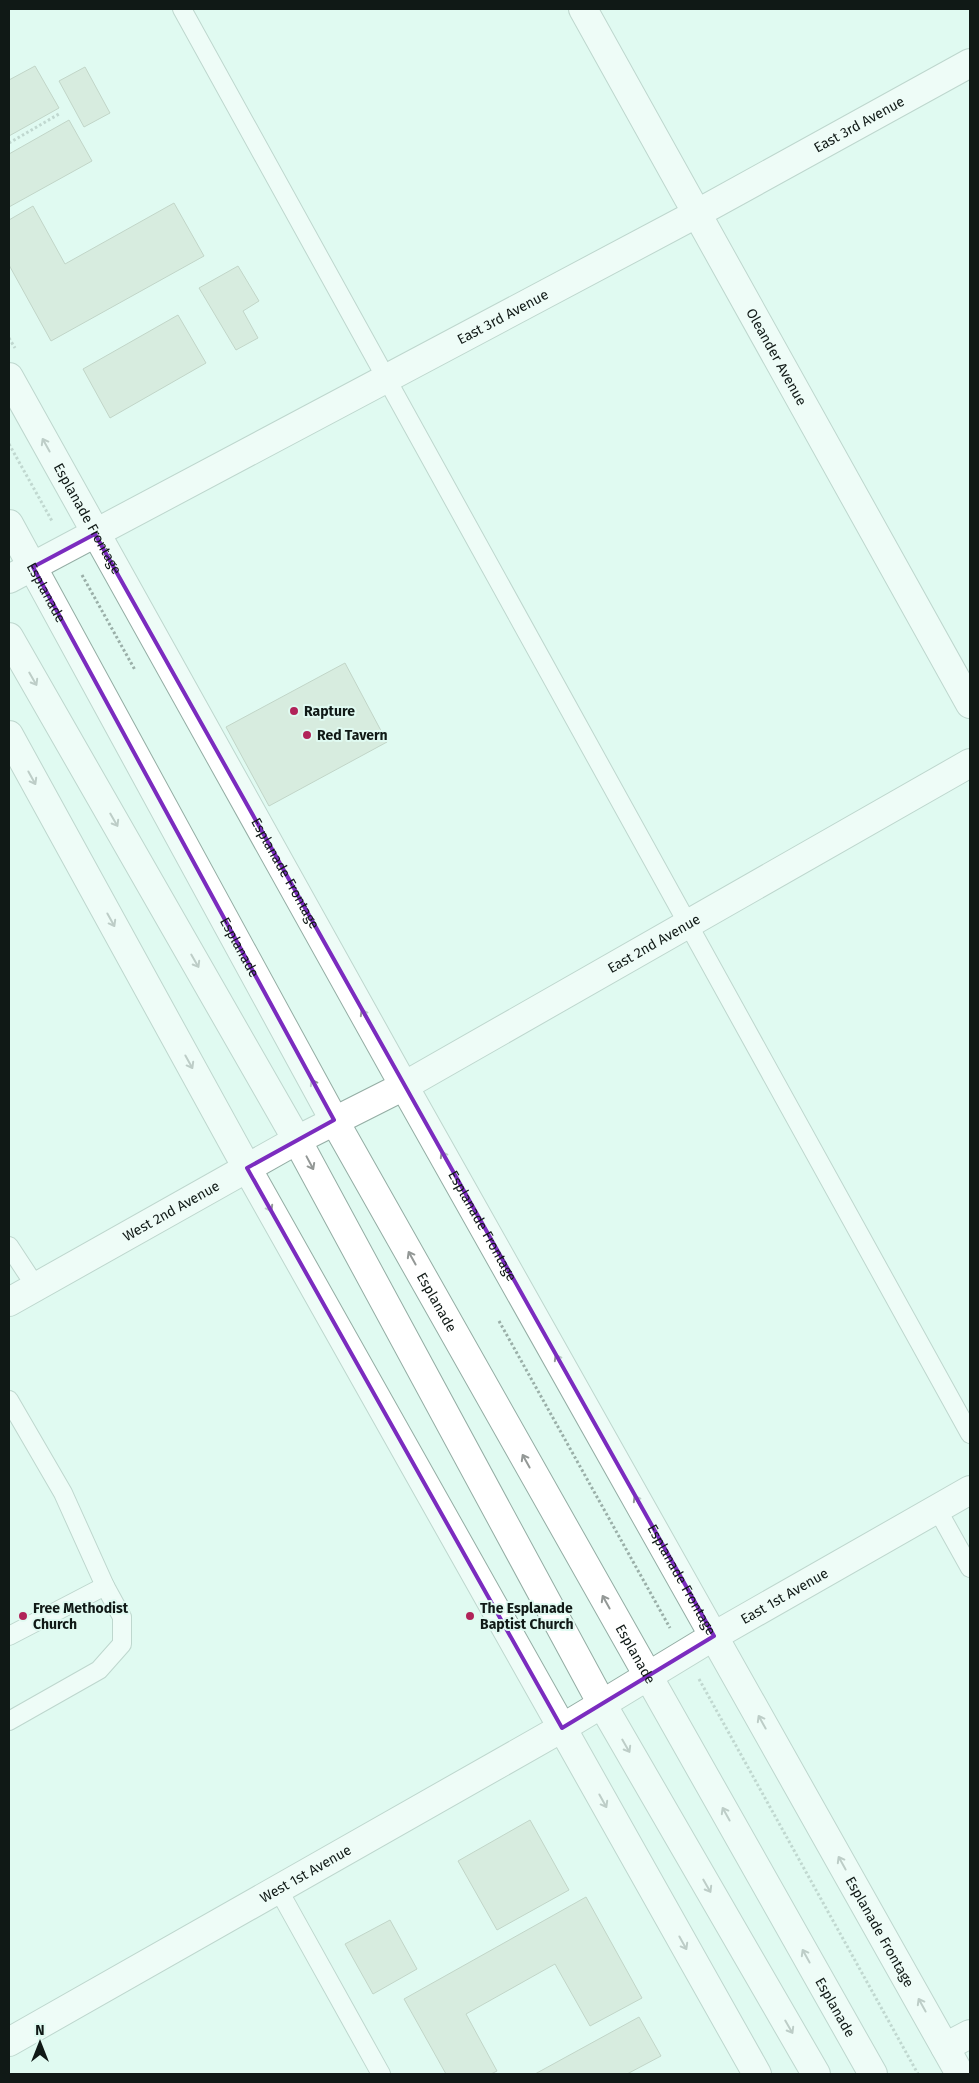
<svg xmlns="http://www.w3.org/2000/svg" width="979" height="2083" font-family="'Fira Sans',sans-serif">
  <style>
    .building { fill: #cddcc9; stroke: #9ba997 }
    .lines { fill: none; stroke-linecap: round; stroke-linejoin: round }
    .lane-casing { stroke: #94ada4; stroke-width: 20 }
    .street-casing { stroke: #94ada4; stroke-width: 30 }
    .secondary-casing { stroke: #94ada4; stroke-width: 30 }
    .path { stroke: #9aafa8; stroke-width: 3; stroke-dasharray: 2.5 2.5; stroke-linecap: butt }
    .lane { stroke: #fff; stroke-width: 18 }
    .street { stroke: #fff; stroke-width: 28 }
    .secondary { stroke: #fff; stroke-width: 28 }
    .oneway { stroke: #939896 }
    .marked { fill: none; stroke: #7b2cbf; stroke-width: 4; stroke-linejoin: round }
    .poi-dot { fill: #b12359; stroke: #e0faf1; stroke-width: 2 }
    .labels { text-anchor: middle; stroke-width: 4; stroke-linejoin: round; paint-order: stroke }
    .street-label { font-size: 14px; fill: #101916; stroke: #e0faf1 }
    .poi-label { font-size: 14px; font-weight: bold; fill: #101916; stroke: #e0faf1; text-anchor: start }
  </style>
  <rect width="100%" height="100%" fill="#e0faf1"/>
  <g class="building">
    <polygon points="35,66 59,108 9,136 9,80"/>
    <polygon points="85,67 110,113 84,127 59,81"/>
    <polygon points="69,120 92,161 9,207 9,154"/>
    <polygon points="174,203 204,256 51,341 9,265 9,220 33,206 65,264"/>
    <polygon points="238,266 259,301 243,311 258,338 236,350 199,288"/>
    <polygon points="178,315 206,363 110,418 83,369"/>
    <polygon points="345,663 387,742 269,806 226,727"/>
    <polygon points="530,1820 569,1890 497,1930 458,1861"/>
    <polygon points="586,1897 642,1998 590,2026 555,1964 466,2014 497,2071 491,2074 446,2074 404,1999"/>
    <polygon points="390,1920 417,1969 373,1994 345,1944"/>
    <polygon points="639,2017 661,2056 627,2074 535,2074"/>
  </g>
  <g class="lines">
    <g class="lane-casing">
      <g id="lane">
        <polyline points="182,9 970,1434"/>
        <polyline points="9,1246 36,1287"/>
        <polyline points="9,1400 63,1493 105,1586 122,1617 122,1644 99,1670 9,1721"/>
        <polyline points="937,1509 970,1568"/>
        <polyline points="9,1636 105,1586"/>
        <polyline points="278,1889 381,2074"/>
      </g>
    </g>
    <g class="street-casing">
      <g id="street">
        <path id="s1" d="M583 9 970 704"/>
        <path id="s2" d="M9 377 404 1086 960 2074"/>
        <path id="s3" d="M9 579 696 214 970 63"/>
        <polyline points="9,735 247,1168 757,2074"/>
        <path id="s4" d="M9 1302 297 1140 404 1086 970 763"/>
        <path id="s5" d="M9 2042 562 1728 602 1704"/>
        <polyline points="945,2047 970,2034"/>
      </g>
    </g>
    <g class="secondary-casing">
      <g id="secondary">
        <path id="s6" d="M9 524 334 1120 873 2074"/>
        <polyline points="9,637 297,1140 602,1704 816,2074"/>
        <path id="s7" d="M602 1704 714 1636 970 1490"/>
      </g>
    </g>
    <g class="path">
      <polyline points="9,143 59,114"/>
      <polyline points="9,338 15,348"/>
      <polyline points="9,444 52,521"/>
      <polyline points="82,575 135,670"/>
      <polyline points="499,1321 670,1628"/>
      <polyline points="699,1679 918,2074"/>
    </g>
    <use href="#lane" class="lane"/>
    <use href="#street" class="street"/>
    <use href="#secondary" class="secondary"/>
  </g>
  <defs><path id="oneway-shaft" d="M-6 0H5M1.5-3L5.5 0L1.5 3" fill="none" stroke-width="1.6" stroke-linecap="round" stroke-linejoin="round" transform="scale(1.25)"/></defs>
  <g class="oneway">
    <use href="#oneway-shaft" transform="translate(46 445) rotate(-119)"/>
    <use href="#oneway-shaft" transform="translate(33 679) rotate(60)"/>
    <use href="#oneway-shaft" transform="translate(32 778) rotate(61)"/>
    <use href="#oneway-shaft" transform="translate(114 820) rotate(60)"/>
    <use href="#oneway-shaft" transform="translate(111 920) rotate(61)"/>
    <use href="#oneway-shaft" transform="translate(195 961) rotate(60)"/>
    <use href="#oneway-shaft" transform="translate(365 1016) rotate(-119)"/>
    <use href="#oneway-shaft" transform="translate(189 1062) rotate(61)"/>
    <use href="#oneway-shaft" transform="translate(315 1086) rotate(-119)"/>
    <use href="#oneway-shaft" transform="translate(445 1158) rotate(-119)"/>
    <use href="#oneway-shaft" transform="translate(310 1163) rotate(62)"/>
    <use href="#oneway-shaft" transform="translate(268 1205) rotate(61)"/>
    <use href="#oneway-shaft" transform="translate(412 1258) rotate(-119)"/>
    <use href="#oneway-shaft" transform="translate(559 1361) rotate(-119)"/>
    <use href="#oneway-shaft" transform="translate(526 1461) rotate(-119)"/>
    <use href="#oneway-shaft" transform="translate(638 1502) rotate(-119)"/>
    <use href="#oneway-shaft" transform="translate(606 1602) rotate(-119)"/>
    <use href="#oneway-shaft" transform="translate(762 1722) rotate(-119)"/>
    <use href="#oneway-shaft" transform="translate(626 1746) rotate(60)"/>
    <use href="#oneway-shaft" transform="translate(603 1801) rotate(61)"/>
    <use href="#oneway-shaft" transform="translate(726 1814) rotate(-119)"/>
    <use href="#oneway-shaft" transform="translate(842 1863) rotate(-119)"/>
    <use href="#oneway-shaft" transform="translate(707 1886) rotate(60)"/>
    <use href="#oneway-shaft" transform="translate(683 1943) rotate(61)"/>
    <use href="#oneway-shaft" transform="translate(806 1956) rotate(-119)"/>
    <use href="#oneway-shaft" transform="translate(922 2005) rotate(-119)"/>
    <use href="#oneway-shaft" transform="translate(789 2027) rotate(60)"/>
  </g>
  <path d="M0 0H979V2083H0ZM95 534 714 1636 562 1728 247 1168 334 1120 33 567Z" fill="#e0faf1" fill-opacity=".55" fill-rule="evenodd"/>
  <path class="marked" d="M95 534 714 1636 562 1728 247 1168 334 1120 33 567Z"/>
  <g class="poi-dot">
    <circle cx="294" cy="711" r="5"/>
    <circle cx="307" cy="735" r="5"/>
    <circle cx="23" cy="1616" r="5"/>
    <circle cx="470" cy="1616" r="5"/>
  </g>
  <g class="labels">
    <g class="street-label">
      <text dy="5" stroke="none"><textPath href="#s3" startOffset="964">East 3rd Avenue</textPath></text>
      <text dy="5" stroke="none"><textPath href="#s3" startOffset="559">East 3rd Avenue</textPath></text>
      <text dy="5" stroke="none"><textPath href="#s1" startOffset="398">Oleander Avenue</textPath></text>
      <text dy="5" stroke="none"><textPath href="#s2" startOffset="162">Esplanade Frontage</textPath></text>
      <text dy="5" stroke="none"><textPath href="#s6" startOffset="78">Esplanade</textPath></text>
      <text dy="5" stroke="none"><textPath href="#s2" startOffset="568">Esplanade Frontage</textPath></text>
      <text dy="5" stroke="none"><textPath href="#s4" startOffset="738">East 2nd Avenue</textPath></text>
      <text dy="5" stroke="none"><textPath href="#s6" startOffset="482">Esplanade</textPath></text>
      <text dy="5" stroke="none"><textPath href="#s4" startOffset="186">West 2nd Avenue</textPath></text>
      <text dy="5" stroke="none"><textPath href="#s2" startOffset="972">Esplanade Frontage</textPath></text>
      <text dy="5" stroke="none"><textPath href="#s6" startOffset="888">Esplanade</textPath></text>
      <text dy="5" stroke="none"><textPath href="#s2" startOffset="1378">Esplanade Frontage</textPath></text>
      <text dy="5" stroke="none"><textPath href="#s7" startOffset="212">East 1st Avenue</textPath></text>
      <text dy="5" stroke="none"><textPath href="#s6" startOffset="1292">Esplanade</textPath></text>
      <text dy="5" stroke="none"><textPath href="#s5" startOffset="341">West 1st Avenue</textPath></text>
      <text dy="5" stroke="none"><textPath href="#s2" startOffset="1782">Esplanade Frontage</textPath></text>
      <text dy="5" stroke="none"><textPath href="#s6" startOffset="1698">Esplanade</textPath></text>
    </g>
    <g class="poi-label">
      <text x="304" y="716">Rapture</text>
      <text x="317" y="740">Red Tavern</text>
      <text x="33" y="1613">Free Methodist<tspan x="33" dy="16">Church</tspan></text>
      <text x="480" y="1613">The Esplanade<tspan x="480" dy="16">Baptist Church</tspan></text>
    </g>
  </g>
  <rect width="979" height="2083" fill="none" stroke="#101916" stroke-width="20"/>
  <g transform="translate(40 2043)" stroke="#e0faf1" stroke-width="4" paint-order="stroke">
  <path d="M0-4L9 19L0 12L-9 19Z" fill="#101916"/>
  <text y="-8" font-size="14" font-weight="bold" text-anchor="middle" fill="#101916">N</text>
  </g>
</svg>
